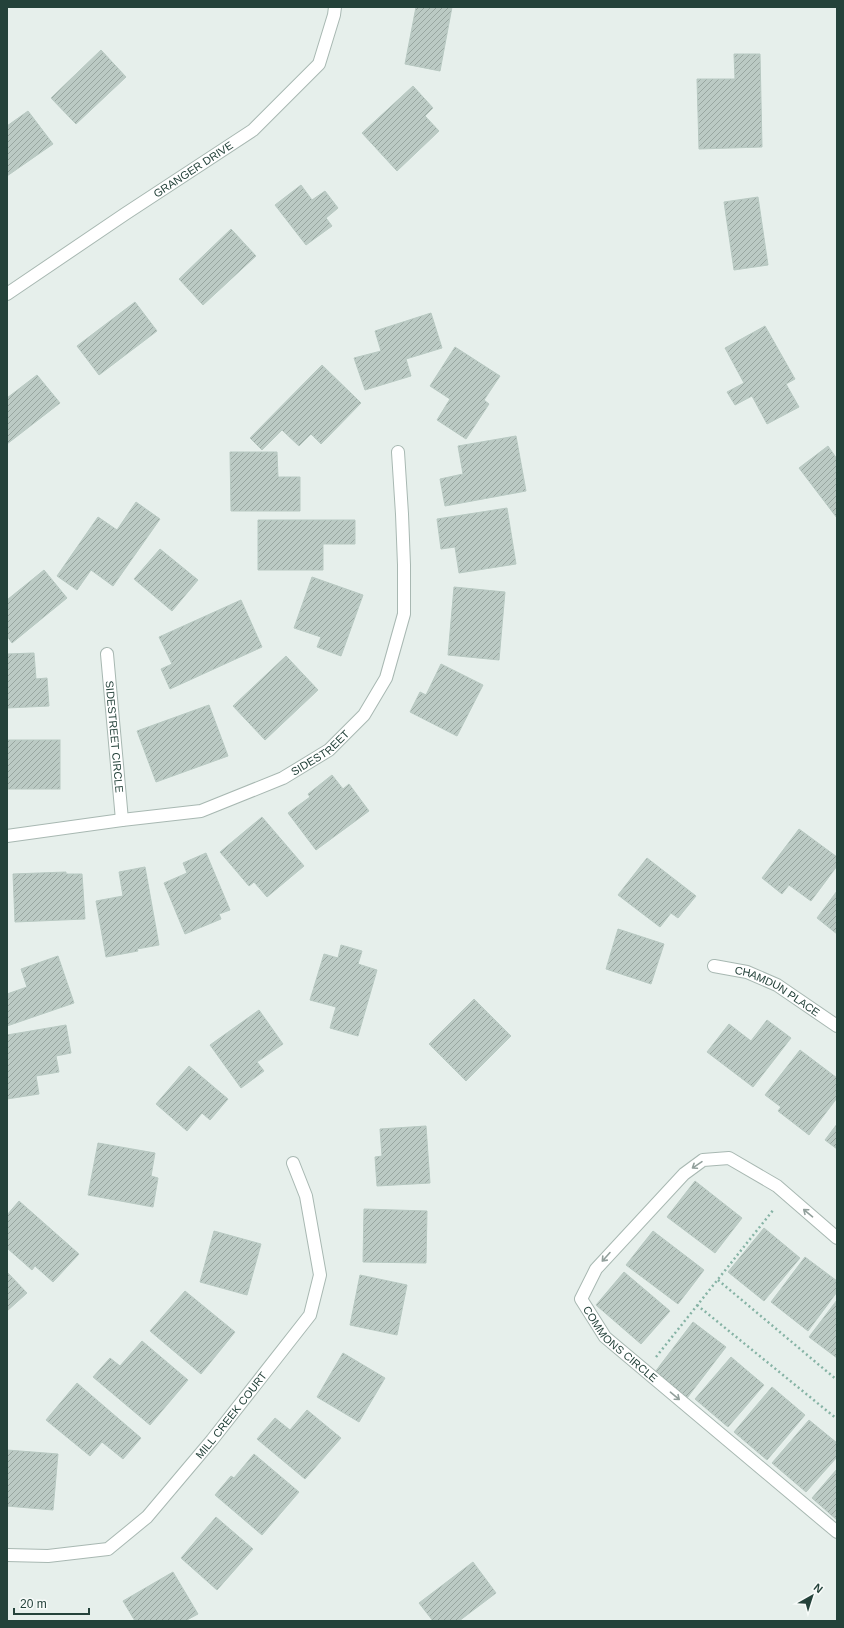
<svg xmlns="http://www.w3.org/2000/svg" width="844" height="1628" font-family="Helvetica,sans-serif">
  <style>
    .building { fill: url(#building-hatch); stroke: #b8c9c2 }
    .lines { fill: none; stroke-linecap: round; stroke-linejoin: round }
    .street-casing { stroke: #a8b8b2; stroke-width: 14 }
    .path { stroke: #86b3a5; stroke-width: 2.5; stroke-dasharray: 2 3; stroke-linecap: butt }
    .street { stroke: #fff; stroke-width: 12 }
    .oneway { stroke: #92a09c }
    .labels { text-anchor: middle; stroke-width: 4; stroke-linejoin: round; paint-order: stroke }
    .street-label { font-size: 11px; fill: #24423a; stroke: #f7fbf9 }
  </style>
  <defs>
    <pattern id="building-hatch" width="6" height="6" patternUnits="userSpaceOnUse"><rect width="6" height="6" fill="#bbcac4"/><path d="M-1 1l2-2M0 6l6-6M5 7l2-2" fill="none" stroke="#98a6a0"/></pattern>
  </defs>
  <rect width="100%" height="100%" fill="#e6efeb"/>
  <g class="building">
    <polygon points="416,7 452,7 440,71 405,64"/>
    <polygon points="101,50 126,77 76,124 51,98"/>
    <polygon points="734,54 760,54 762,147 699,149 697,79 735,79"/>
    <polygon points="413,86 433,108 425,116 439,131 397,171 362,133"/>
    <polygon points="28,111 53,144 7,176 7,126"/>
    <polygon points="301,185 312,200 325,191 338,208 326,218 332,226 306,245 275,205"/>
    <polygon points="758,197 768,265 734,270 724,202"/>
    <polygon points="231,229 256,256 203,305 179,279"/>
    <polygon points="135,302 157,331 99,375 77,346"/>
    <polygon points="431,313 442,348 406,359 411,376 365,390 354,358 381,351 375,331"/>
    <polygon points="765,326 795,379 786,384 799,407 767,424 752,396 735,405 727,392 744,383 725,348"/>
    <polygon points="455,347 500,376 484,400 489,404 466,439 437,420 450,399 430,386"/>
    <polygon points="322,365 361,403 321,444 311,434 299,446 282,430 262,450 250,438"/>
    <polygon points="37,375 60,403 7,444 7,398"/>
    <polygon points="516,436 526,491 445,506 440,479 463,474 458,446"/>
    <polygon points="828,446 837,459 837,518 799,468"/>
    <polygon points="230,452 277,452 278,477 300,477 300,511 231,511"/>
    <polygon points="136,502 160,519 113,586 91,570 77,590 57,576 98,517 117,530"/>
    <polygon points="507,508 516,564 459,573 455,547 441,549 437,519"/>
    <polygon points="258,520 355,520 355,544 323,544 323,570 258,570"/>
    <polygon points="160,549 198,580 172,611 134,579"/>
    <polygon points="44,570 67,598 12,643 7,636 7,600"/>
    <polygon points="312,577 363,595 341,656 317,647 321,637 294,628"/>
    <polygon points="454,587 505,592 499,660 448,655"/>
    <polygon points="241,600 262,647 170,689 161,669 172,664 159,637"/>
    <polygon points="34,653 36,679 47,678 49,706 7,708 7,654"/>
    <polygon points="286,656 318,690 265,740 233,706"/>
    <polygon points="441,664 483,685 457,736 410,712 420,692 426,695"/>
    <polygon points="209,705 228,756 156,782 137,731"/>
    <rect x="7" y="740" width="53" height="49"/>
    <polygon points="332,775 343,789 349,784 369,811 316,850 288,813 310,797 308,794"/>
    <polygon points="262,817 304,866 267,897 254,882 249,886 220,852"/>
    <polygon points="799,829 837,857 837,866 811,901 789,885 782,894 762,878"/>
    <polygon points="206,853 230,910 219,914 221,919 185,934 164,883 187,873 183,863"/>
    <polygon points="647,858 696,896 678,918 671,913 660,927 618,895"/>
    <polygon points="145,867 159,945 137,949 138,951 106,957 96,901 123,896 119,872"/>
    <polygon points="66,872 66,874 82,874 85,919 15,922 13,874"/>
    <polygon points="837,891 837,934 817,918"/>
    <polygon points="618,929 664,944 651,984 606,969"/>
    <polygon points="341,945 362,951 358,964 377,970 358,1036 330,1028 336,1007 310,1000 324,954 338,958"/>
    <polygon points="58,956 74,1003 7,1026 7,994 27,987 21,969"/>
    <polygon points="474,999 511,1036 466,1081 429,1044"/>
    <polygon points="259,1010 283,1044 257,1062 264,1071 241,1088 210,1045"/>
    <polygon points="767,1020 791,1038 753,1087 707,1052 729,1024 751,1041"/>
    <polygon points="66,1025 71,1053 56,1056 59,1072 36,1076 39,1094 7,1099 7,1035"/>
    <polygon points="800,1050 837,1078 837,1098 809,1135 778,1111 781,1107 765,1095"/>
    <polygon points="189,1066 228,1099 210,1120 202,1113 187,1131 156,1104"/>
    <polygon points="837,1124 837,1149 825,1140"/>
    <polygon points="426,1126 430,1183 377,1186 375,1157 382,1156 380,1129"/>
    <polygon points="98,1143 155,1153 151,1176 158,1178 153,1207 88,1195"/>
    <polygon points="695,1181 742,1218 715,1253 667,1217"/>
    <polygon points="19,1201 79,1254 53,1282 35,1266 32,1270 7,1248 7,1215"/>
    <polygon points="364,1209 427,1211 426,1263 363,1262"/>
    <polygon points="764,1228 800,1258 764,1301 728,1272"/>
    <polygon points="214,1231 261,1244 247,1295 200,1282"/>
    <polygon points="653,1231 704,1270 678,1304 626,1265"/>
    <polygon points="805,1257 837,1281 837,1292 808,1331 771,1302"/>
    <polygon points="7,1272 27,1293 7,1311"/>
    <polygon points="624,1272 670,1311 641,1344 596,1305"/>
    <polygon points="360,1275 407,1285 397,1335 350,1325"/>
    <polygon points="185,1291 235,1332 201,1374 150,1331"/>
    <polygon points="837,1300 837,1358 809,1337"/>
    <polygon points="693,1322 726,1347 687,1398 655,1372"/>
    <polygon points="142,1341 188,1380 150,1425 93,1377 110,1358 120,1366"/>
    <polygon points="343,1353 385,1378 359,1422 317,1397"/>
    <polygon points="731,1357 764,1385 728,1427 695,1399"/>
    <polygon points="77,1383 141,1438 123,1459 102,1442 90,1456 46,1420"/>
    <polygon points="772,1387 805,1415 767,1460 734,1432"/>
    <polygon points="307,1410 341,1438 305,1479 257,1439 275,1418 290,1430"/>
    <polygon points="809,1420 837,1443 837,1457 806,1492 772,1463"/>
    <polygon points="7,1450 58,1454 53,1510 7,1506"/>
    <polygon points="254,1454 299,1492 262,1535 215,1495 231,1476 234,1478"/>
    <polygon points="837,1469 837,1520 812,1498"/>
    <polygon points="216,1517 253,1549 217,1590 181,1558"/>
    <polygon points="473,1562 496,1593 459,1621 433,1621 419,1603"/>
    <polygon points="173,1572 198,1614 185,1621 135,1621 123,1601"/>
  </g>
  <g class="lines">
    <g class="street-casing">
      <g id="street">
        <path id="s1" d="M7 294 125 214 253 130 319 64 334 15 335 7"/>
        <path id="s2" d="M107 654 122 820"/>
        <path id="s3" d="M7 836 122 820 201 811 283 778 329 750 364 715 386 678 404 614V565L402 514 398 452"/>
        <path id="s4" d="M714 966 747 972 777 985 837 1026"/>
        <path id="s5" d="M837 1238 777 1186 729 1158 703 1160 684 1174 596 1269 581 1299 605 1337 837 1532"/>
        <path id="s6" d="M7 1555 48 1556 108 1549 147 1517 212 1440 310 1315 320 1275 306 1196 293 1163"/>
      </g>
    </g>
    <g class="path">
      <polyline points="718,1280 837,1380"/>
      <polyline points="697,1305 837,1419"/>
      <polyline points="656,1357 774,1209"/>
    </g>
    <use href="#street" class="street"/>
  </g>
  <defs><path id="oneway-shaft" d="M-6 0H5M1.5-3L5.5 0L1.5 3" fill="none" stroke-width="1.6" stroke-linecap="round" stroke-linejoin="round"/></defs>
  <g class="oneway">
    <use href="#oneway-shaft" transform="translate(697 1165) rotate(146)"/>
    <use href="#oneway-shaft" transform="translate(808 1213) rotate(-140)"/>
    <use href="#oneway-shaft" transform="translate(606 1257) rotate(132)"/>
    <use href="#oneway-shaft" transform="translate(675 1396) rotate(40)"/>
  </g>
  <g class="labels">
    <g class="street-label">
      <text dy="4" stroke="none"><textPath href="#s1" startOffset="224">GRANGER DRIVE</textPath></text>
      <text dy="4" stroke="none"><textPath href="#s2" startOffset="83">SIDESTREET CIRCLE</textPath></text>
      <text dy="4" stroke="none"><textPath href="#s3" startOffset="329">SIDESTREET</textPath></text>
      <text dy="4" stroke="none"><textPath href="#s4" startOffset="69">CHAMDUN PLACE</textPath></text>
      <text dy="4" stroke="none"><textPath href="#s5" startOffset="408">COMMONS CIRCLE</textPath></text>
      <text dy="4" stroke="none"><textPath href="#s6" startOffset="284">MILL CREEK COURT</textPath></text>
    </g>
  </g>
  <rect width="844" height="1628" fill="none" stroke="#24423a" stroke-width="16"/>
  <g transform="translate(812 1596) rotate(39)" stroke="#f7fbf9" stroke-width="3" paint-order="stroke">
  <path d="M0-3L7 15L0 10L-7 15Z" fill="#24423a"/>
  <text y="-6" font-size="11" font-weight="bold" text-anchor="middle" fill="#24423a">N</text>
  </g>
  <path d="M14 1608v6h75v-6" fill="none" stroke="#24423a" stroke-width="2"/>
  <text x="20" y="1608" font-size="12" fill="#24423a" stroke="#f7fbf9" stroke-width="3" paint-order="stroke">20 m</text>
</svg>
